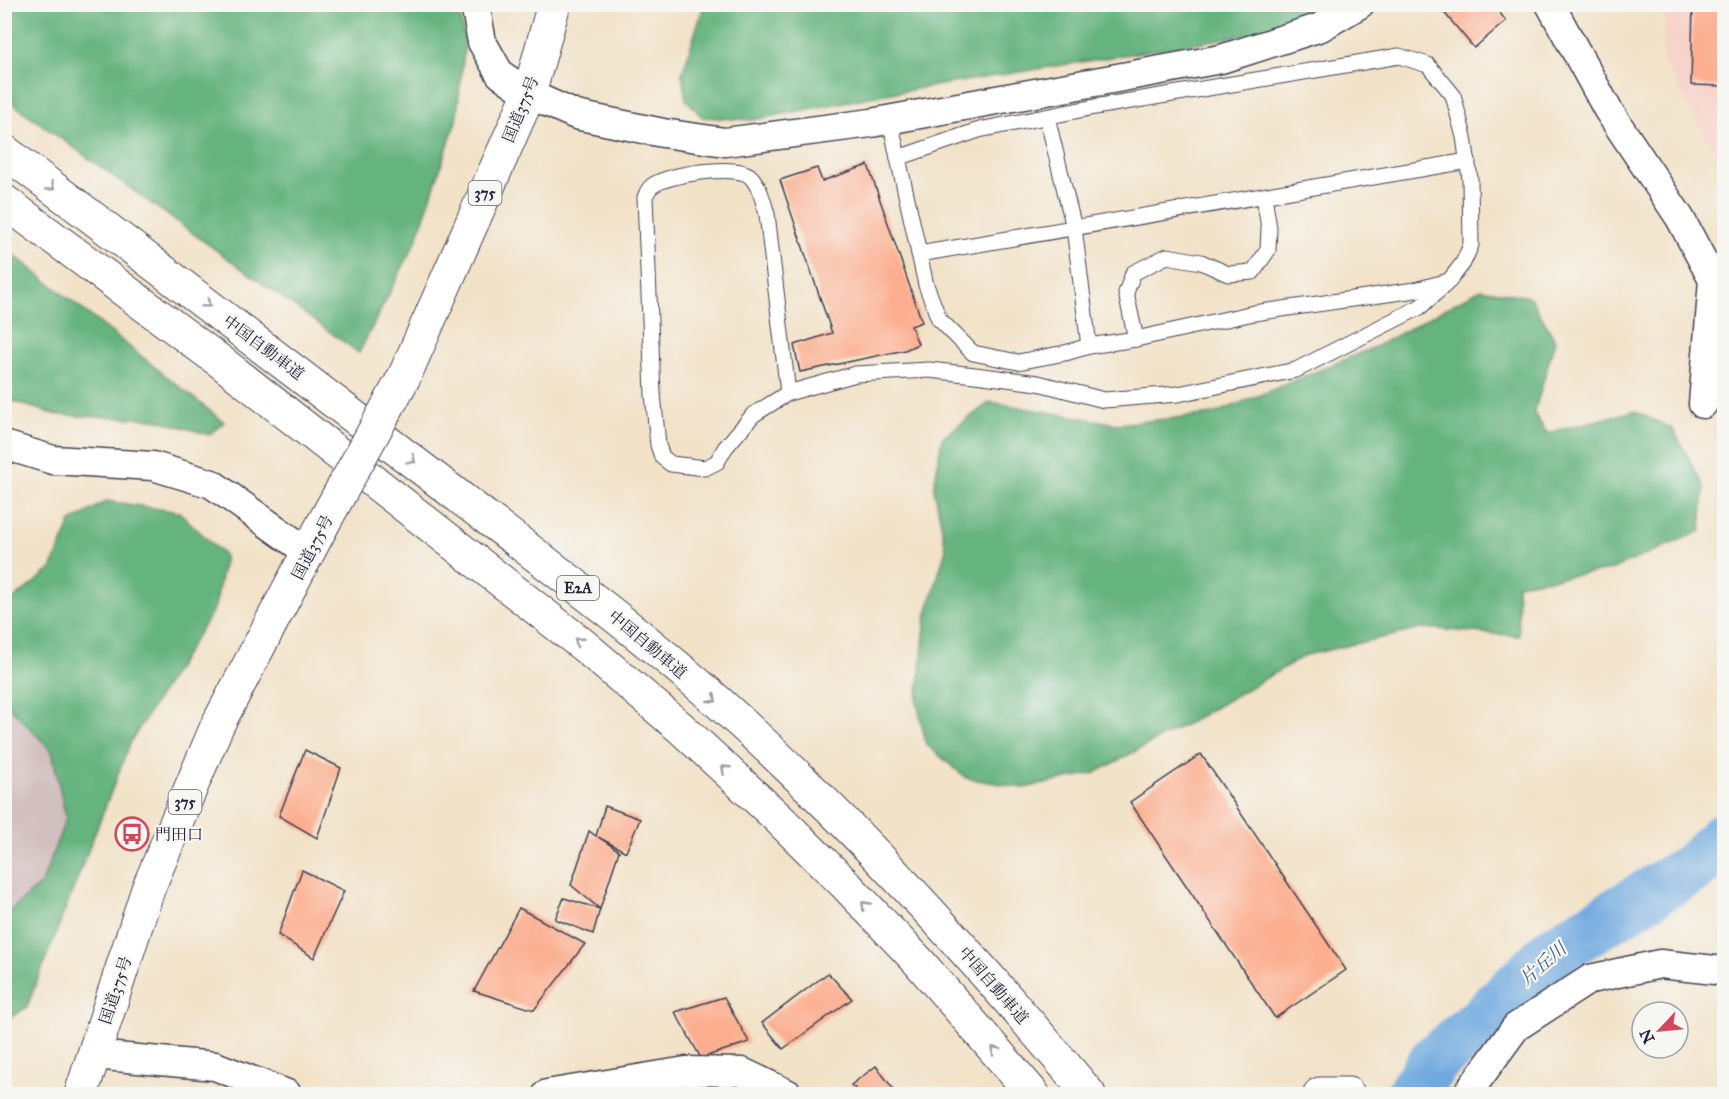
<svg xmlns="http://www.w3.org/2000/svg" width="1729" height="1099" font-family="'IM FELL Great Primer','Noto Serif JP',serif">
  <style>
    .built { fill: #f7d1c8 }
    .industrial { fill: #d2bfc0 }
    .forest { fill: #65b37e; stroke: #446a5c; stroke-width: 1.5 }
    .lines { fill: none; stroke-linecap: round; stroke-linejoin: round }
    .river { stroke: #6fa9df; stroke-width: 52 }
    .building { fill: #fcae8f }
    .lane-casing { stroke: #413f50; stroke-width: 17 }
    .street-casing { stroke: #413f50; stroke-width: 31 }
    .secondary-casing { stroke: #413f50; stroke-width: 35 }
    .highway-casing { stroke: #413f50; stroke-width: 35 }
    .lane { stroke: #fff; stroke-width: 15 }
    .street { stroke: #fff; stroke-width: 28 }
    .secondary { stroke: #fff; stroke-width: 33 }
    .highway { stroke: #fff; stroke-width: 33 }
    .highway-bridge-casing { stroke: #413f50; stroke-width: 35; stroke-linecap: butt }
    .highway-bridge { stroke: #fff; stroke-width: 33 }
    .oneway { stroke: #9c9ca7 }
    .labels { text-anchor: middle; stroke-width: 4.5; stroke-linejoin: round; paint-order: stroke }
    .shield { fill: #f6f6f2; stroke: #626272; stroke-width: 1.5 }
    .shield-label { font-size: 15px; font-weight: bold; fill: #22223b }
    .street-label { font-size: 16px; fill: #22223b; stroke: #f6f6f2 }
    .poi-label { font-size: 16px; fill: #22223b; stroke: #f6f6f2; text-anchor: start }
    .water-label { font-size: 18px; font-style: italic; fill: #41587d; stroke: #f6f6f2 }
  </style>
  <rect width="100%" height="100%" fill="#f6f6f2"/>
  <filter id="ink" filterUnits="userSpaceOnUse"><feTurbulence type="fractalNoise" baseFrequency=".0167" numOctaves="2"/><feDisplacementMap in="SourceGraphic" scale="12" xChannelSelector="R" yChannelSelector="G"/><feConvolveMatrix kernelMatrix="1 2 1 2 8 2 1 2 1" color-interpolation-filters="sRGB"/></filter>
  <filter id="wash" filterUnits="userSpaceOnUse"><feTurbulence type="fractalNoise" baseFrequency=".008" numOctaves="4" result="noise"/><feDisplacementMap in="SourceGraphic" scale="24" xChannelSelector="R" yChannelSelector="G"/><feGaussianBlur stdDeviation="1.35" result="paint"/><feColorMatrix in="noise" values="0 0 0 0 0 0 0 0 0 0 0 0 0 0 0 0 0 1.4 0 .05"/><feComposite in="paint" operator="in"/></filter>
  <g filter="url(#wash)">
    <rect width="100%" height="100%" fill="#f2e2c8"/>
    <polygon class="built" points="1664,5 1724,5 1724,163 1721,162 1663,61"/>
    <polygon class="industrial" points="5,702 52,751 66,818 42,883 5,915"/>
    <g class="forest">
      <polygon points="5,4 459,5 465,43 456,121 417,239 359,353 5,98"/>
      <polygon points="704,5 1338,5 1318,15 1252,34 880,95 753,120 702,117 686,99 682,74"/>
      <polygon points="4,248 5,248 224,422 209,435 155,419 57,415 5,399"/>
      <polygon points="1481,289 1530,297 1555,340 1534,414 1547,433 1634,411 1673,429 1704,487 1701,531 1610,570 1517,584 1519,636 1425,628 1306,655 1188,723 1095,773 1024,788 966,778 926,744 917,702 926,617 946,549 934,488 942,438 990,402 1117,424 1214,414 1377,346"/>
      <polygon points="107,501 179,512 225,556 215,607 131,741 27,1007 5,1021 5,915 42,883 66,818 52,751 5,702 5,606 51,569 71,522"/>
    </g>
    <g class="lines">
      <polyline class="river" points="1412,1094 1435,1060 1482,1021 1554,951 1694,867 1724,838"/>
    </g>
    <g id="blocks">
      <g class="building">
        <polygon points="1437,4 1493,4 1506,21 1474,48"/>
        <polygon points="1693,4 1724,4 1722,86 1691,85"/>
        <polygon points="868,165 922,322 911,326 918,344 905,350 800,372 794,345 832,333 780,180 817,168 822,181"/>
        <polygon points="305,750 341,768 317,838 279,816"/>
        <polygon points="1201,754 1346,970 1275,1018 1130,802"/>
        <polygon points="605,806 640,819 626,852 598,837 619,851 600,909 571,885 589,831 596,836"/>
        <polygon points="302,870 344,891 314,958 278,935"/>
        <polygon points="564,898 600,909 593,934 555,919"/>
        <polygon points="519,908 585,944 534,1010 474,991"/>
        <polygon points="828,973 852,999 783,1049 762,1023"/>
        <polygon points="724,997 749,1042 701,1058 675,1012"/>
        <polygon points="876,1066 897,1094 861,1094 851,1085"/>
      </g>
    </g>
  </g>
  <g filter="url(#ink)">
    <use href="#blocks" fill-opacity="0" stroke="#413f50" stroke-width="1.5"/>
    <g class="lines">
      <g class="lane-casing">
        <g id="lane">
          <polygon points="1399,56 1428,65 1453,95 1464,137 1470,179 1471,245 1463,263 1449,281 1415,290 1254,313 1136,339 1089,346 1065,353 1018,362 973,353 939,319 926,285 898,158 979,130 1095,107"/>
          <polyline points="1047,117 1074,228 1089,346"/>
          <polyline points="890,119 898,158"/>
          <polyline points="919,254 1468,161"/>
          <polyline points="1136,339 1126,293 1133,273 1167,256 1201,262 1228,274 1253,272 1268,250 1269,228 1264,196"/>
          <path d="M788 393 767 214C763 201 760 186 750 176 736 164 666 174 652 186 648 189 647 193 645 197L653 394 658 445 662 457 671 464 705 468 717 462 725 448 753 415 788 393 856 374 929 370 975 375 1038 383 1104 400 1178 394 1296 370 1420 307 1446 284"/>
        </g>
      </g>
      <g class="street-casing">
        <g id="street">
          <polyline points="475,4 482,42 500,74 529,94 576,115 663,133 725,142 871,123 1221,59 1321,27 1360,4"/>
          <polyline points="1550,4 1608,110 1680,218 1713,280 1703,404"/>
          <polyline points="4,445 53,460 153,466 212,484 309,553"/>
          <polyline points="94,1055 215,1066 287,1094"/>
          <polyline points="547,1094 686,1071 742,1072 788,1094"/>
          <polyline points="1467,1094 1516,1027 1590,979 1660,964 1724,971"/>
        </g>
      </g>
      <g class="secondary-casing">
        <polyline id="secondary" points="1320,1094 1348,1094"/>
      </g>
      <g class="highway-casing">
        <g id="highway">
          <path d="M4 151C149 260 294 370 437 480 531 552 627 622 716 700 851 820 973 956 1089 1094"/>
          <polyline points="4,201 221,362 583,645 682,729 777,817 844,883 918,961 1033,1094"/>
          <polyline points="404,377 529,94 554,4"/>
          <polyline points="81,1094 148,889 217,726 323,524"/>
        </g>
      </g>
      <use href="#lane" class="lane"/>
      <use href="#street" class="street"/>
      <use href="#secondary" class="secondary"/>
      <use href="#highway" class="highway"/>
      <g class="highway-bridge-casing">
        <polyline id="highway-bridge" points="323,524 404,377"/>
      </g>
      <use href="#highway-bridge" class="highway-bridge"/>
    </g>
    <defs><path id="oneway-chevron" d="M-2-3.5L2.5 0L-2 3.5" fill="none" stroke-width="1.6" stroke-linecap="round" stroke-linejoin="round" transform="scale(1.5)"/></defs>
    <g class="oneway">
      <use href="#oneway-chevron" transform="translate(51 187) rotate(37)"/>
      <use href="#oneway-chevron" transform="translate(207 304) rotate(37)"/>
      <use href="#oneway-chevron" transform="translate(412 460) rotate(37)"/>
      <use href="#oneway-chevron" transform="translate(578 641) rotate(-142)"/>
      <use href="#oneway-chevron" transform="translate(713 699) rotate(41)"/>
      <use href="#oneway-chevron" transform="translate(725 769) rotate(-137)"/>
      <use href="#oneway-chevron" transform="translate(865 905) rotate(-134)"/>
      <use href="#oneway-chevron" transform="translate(995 1050) rotate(-131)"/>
    </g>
  </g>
  <defs>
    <g id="bus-ring" transform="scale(1.725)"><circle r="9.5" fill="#f6f6f2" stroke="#d1495b" stroke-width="1.5"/><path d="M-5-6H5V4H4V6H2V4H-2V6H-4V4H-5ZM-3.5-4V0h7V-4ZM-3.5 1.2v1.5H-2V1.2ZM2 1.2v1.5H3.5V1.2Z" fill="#d1495b"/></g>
  </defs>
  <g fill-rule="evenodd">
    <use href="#bus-ring" x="132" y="834"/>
  </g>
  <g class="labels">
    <g class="shield">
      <rect x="468.5" y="181" width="33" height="24" rx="4.5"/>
      <rect x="557" y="576" width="42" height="24" rx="4.5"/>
      <rect x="168.5" y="790" width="33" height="24" rx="4.5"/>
    </g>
    <g class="shield-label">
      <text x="485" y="198">375</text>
      <text x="578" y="593">E2A</text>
      <text x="185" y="807">375</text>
    </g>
    <g class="street-label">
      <text transform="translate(520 109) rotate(-68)" y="6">国道375号</text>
      <text transform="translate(264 347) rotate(37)" y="6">中国自動車道</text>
      <text transform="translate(312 547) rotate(-63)" y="6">国道375号</text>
      <text transform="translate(648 644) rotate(40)" y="6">中国自動車道</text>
      <text transform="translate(994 985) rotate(49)" y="6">中国自動車道</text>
      <text transform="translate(115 990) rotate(-72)" y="6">国道375号</text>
    </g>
    <g class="poi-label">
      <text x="155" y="840">門田口</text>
    </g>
    <g class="water-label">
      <text transform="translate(1543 964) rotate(-41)" y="6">片丘川</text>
    </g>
  </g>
  <rect width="1729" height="1099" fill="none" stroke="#f6f6f2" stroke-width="24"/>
  <g transform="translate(1660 1030) rotate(244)"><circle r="28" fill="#f6f6f2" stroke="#a1a1a9" stroke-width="1.5"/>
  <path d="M0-4.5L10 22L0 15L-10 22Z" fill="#d1495b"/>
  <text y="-9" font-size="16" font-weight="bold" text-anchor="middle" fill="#22223b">N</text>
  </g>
</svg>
